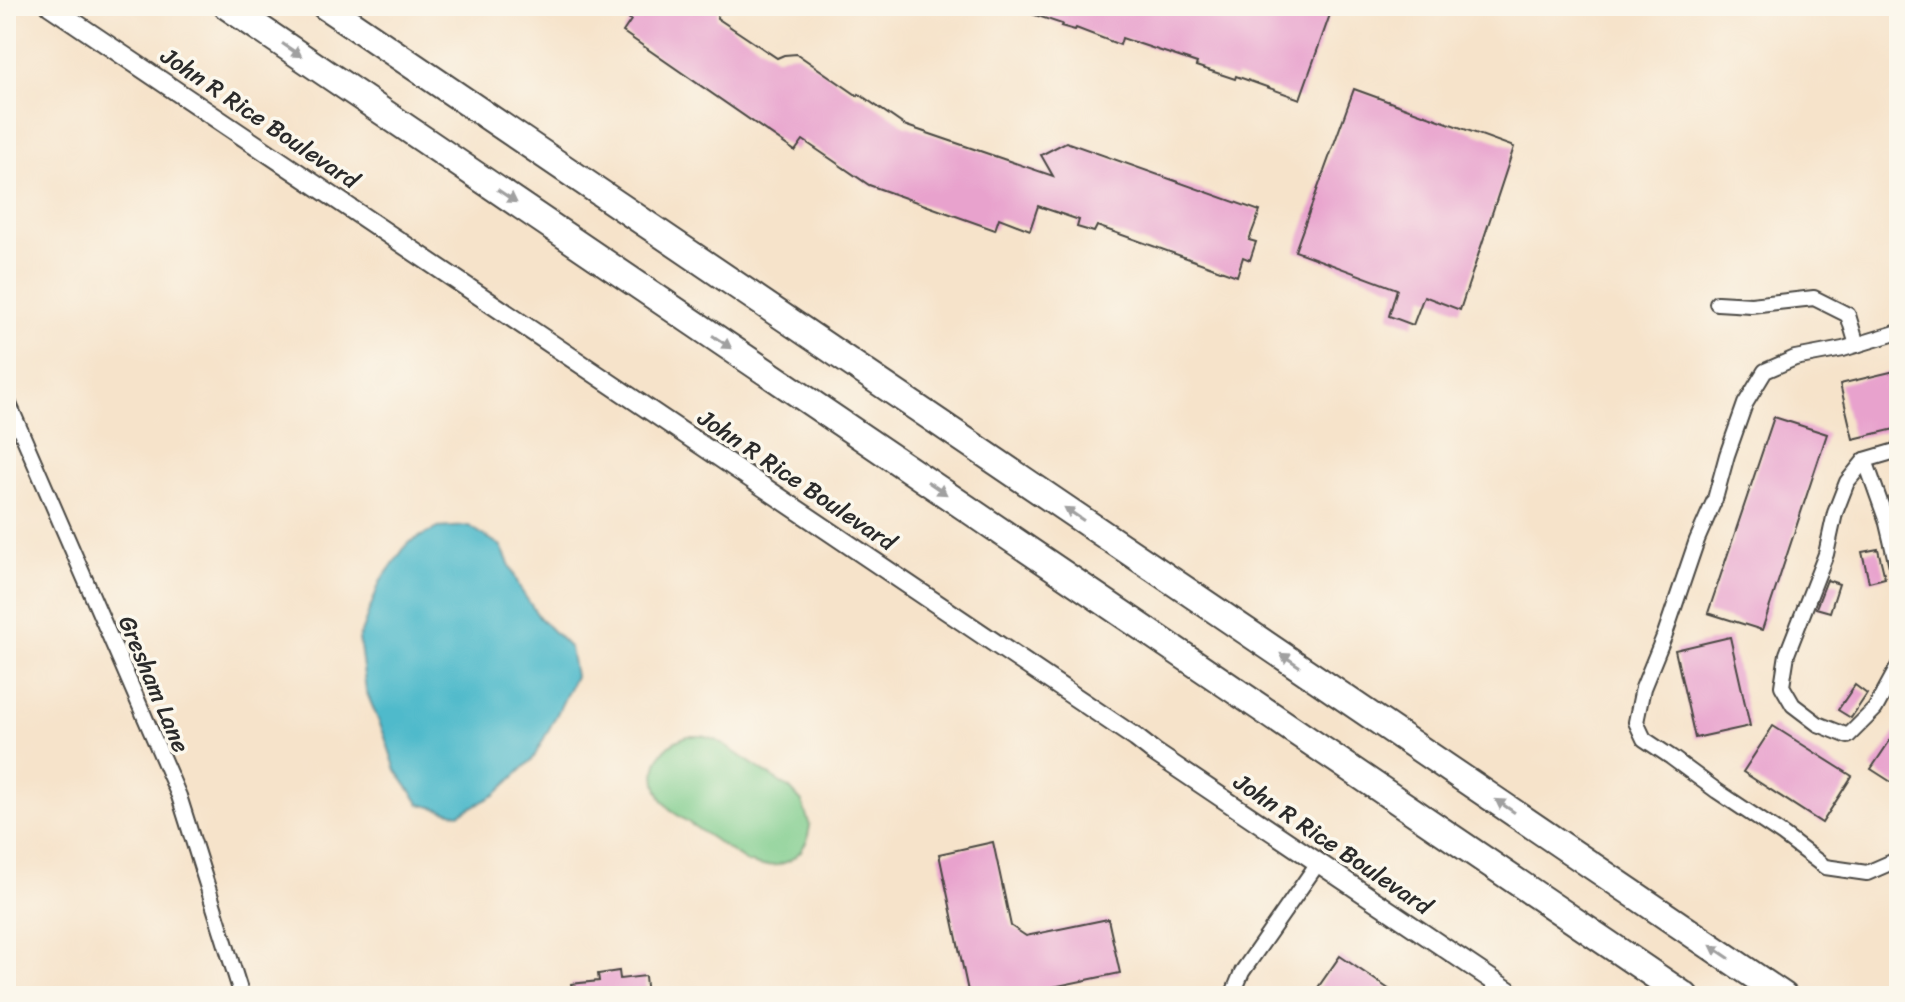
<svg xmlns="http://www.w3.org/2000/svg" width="1905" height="1002" font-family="Sriracha,sans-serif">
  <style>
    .green { fill: #7ecc8c; stroke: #547c5c; stroke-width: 2 }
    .water { fill: #4fbacb; stroke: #3d727b; stroke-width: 2 }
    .building { fill: #e8a2cd }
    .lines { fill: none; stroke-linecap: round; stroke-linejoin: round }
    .minor-casing { stroke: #494743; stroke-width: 18 }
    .tertiary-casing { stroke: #494743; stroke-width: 22 }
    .motorway-casing { stroke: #494743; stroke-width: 30 }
    .minor { stroke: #fff; stroke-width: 14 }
    .tertiary { stroke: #fff; stroke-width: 18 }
    .motorway { stroke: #fff; stroke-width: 26 }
    .oneway { fill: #a0a0a0 }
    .labels { text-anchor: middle; stroke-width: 7; stroke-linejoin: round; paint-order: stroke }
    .street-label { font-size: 24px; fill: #2b2b2b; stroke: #fbf7ec }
  </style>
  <rect width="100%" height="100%" fill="#fbf7ec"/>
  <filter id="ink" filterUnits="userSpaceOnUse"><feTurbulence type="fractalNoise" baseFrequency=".0125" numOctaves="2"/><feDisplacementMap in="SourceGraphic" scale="16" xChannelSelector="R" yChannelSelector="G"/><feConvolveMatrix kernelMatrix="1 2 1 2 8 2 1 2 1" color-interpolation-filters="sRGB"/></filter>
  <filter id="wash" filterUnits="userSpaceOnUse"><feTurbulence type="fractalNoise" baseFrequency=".006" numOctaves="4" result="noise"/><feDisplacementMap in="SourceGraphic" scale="32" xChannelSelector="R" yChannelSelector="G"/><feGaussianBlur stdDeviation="1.8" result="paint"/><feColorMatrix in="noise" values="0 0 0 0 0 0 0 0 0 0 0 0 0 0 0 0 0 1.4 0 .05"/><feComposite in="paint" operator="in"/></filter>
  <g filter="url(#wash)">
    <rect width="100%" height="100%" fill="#f6e3ca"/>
    <path class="green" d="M688 736H703L716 740 790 789 802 802 810 826 807 841 800 852 789 861 778 865 762 866 747 862 673 812C645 787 650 747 688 736Z"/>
    <polygon class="water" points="469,526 501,546 521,590 539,617 570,648 575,676 557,714 533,759 495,795 459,814 420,804 396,770 384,734 366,691 359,638 380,582 408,543 437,528"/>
    <g id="blocks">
      <g class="building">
        <polygon points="610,6 718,6 717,18 777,58 784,55 797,54 858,96 859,94 904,125 1053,176 1041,155 1066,142 1260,211 1249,240 1256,242 1250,260 1243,257 1237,276 1097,226 1094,232 1077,227 1079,220 1038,206 1030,230 999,218 995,230 869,185 803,140 795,151 623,32 631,20"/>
        <polygon points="1015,6 1240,6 1257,12 1258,6 1333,6 1300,99 1236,76 1235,79 1196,66 1197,63 1122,38 1120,45 1076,28 1075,30 1061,26 1062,24 1014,8"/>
        <polygon points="1354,89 1514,147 1460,310 1424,296 1413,325 1389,316 1397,289 1295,251"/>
        <polygon points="1899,370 1899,428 1853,439 1840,384"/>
        <polygon points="1774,417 1827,434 1762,630 1708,613"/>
        <polygon points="1878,549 1885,578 1869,582 1862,552"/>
        <polygon points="1827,580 1839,584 1830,612 1816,608"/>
        <polygon points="1730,637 1750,726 1695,738 1675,650"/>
        <polygon points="1855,685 1867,694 1851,718 1838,710"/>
        <polygon points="1773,726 1852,776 1822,823 1743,772"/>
        <polygon points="1899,727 1899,787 1871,769"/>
        <polygon points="993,842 1011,926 1026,936 1108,919 1120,973 1010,996 969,996 939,854"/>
        <polygon points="1340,956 1399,996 1312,996"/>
        <polygon points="619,971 620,979 645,976 647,996 573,996 571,984 599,981 598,974"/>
      </g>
    </g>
  </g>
  <g filter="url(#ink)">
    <use href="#blocks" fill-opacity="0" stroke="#494743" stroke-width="2"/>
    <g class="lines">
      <g class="minor-casing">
        <g id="minor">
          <polyline points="1717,303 1751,305 1814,298 1848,315 1857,345"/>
          <polyline points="1899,332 1843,349 1795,358 1765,371 1745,404 1727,455 1715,499 1697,540 1665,634 1643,688 1636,722 1644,739 1671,757 1717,791 1783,835 1825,867 1867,873 1899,859"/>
          <polyline points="6,397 179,796 242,996"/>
          <polyline points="1899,450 1865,460 1847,482 1835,513 1826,554 1787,654 1782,686 1793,705 1818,724 1848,736 1875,709 1899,665"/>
          <polyline points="1865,460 1886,519 1899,574"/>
          <polyline points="1232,996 1242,972 1318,863"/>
        </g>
      </g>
      <g class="tertiary-casing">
        <polyline id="tertiary" points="50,6 1136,738 1154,752 1516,996"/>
      </g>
      <g class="motorway-casing">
        <g id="motorway">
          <polyline points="227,6 1685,996"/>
          <polyline points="325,6 1784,996"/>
        </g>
      </g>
      <use href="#minor" class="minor"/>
      <use href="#tertiary" class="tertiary"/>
      <use href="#motorway" class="motorway"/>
    </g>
    <defs><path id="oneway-solid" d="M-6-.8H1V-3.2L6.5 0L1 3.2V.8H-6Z" transform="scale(2)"/></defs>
    <g class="oneway">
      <use href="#oneway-solid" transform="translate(292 50) rotate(34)"/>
      <use href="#oneway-solid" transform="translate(507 196) rotate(34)"/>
      <use href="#oneway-solid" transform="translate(722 342) rotate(34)"/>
      <use href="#oneway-solid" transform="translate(937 488) rotate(34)"/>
      <use href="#oneway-solid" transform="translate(1074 514) rotate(-146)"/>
      <use href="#oneway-solid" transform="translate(1290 660) rotate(-146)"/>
      <use href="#oneway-solid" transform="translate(1505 806) rotate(-146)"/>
      <use href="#oneway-solid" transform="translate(1720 952) rotate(-146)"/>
    </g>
  </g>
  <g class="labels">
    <g class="street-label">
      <text transform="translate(260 118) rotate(34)" y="8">John R Rice Boulevard</text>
      <text transform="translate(797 480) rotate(34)" y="8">John R Rice Boulevard</text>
      <text transform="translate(154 684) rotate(67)" y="8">Gresham Lane</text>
      <text transform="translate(1333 844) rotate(34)" y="8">John R Rice Boulevard</text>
    </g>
  </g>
  <rect width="1905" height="1002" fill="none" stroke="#fbf7ec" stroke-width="32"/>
</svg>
